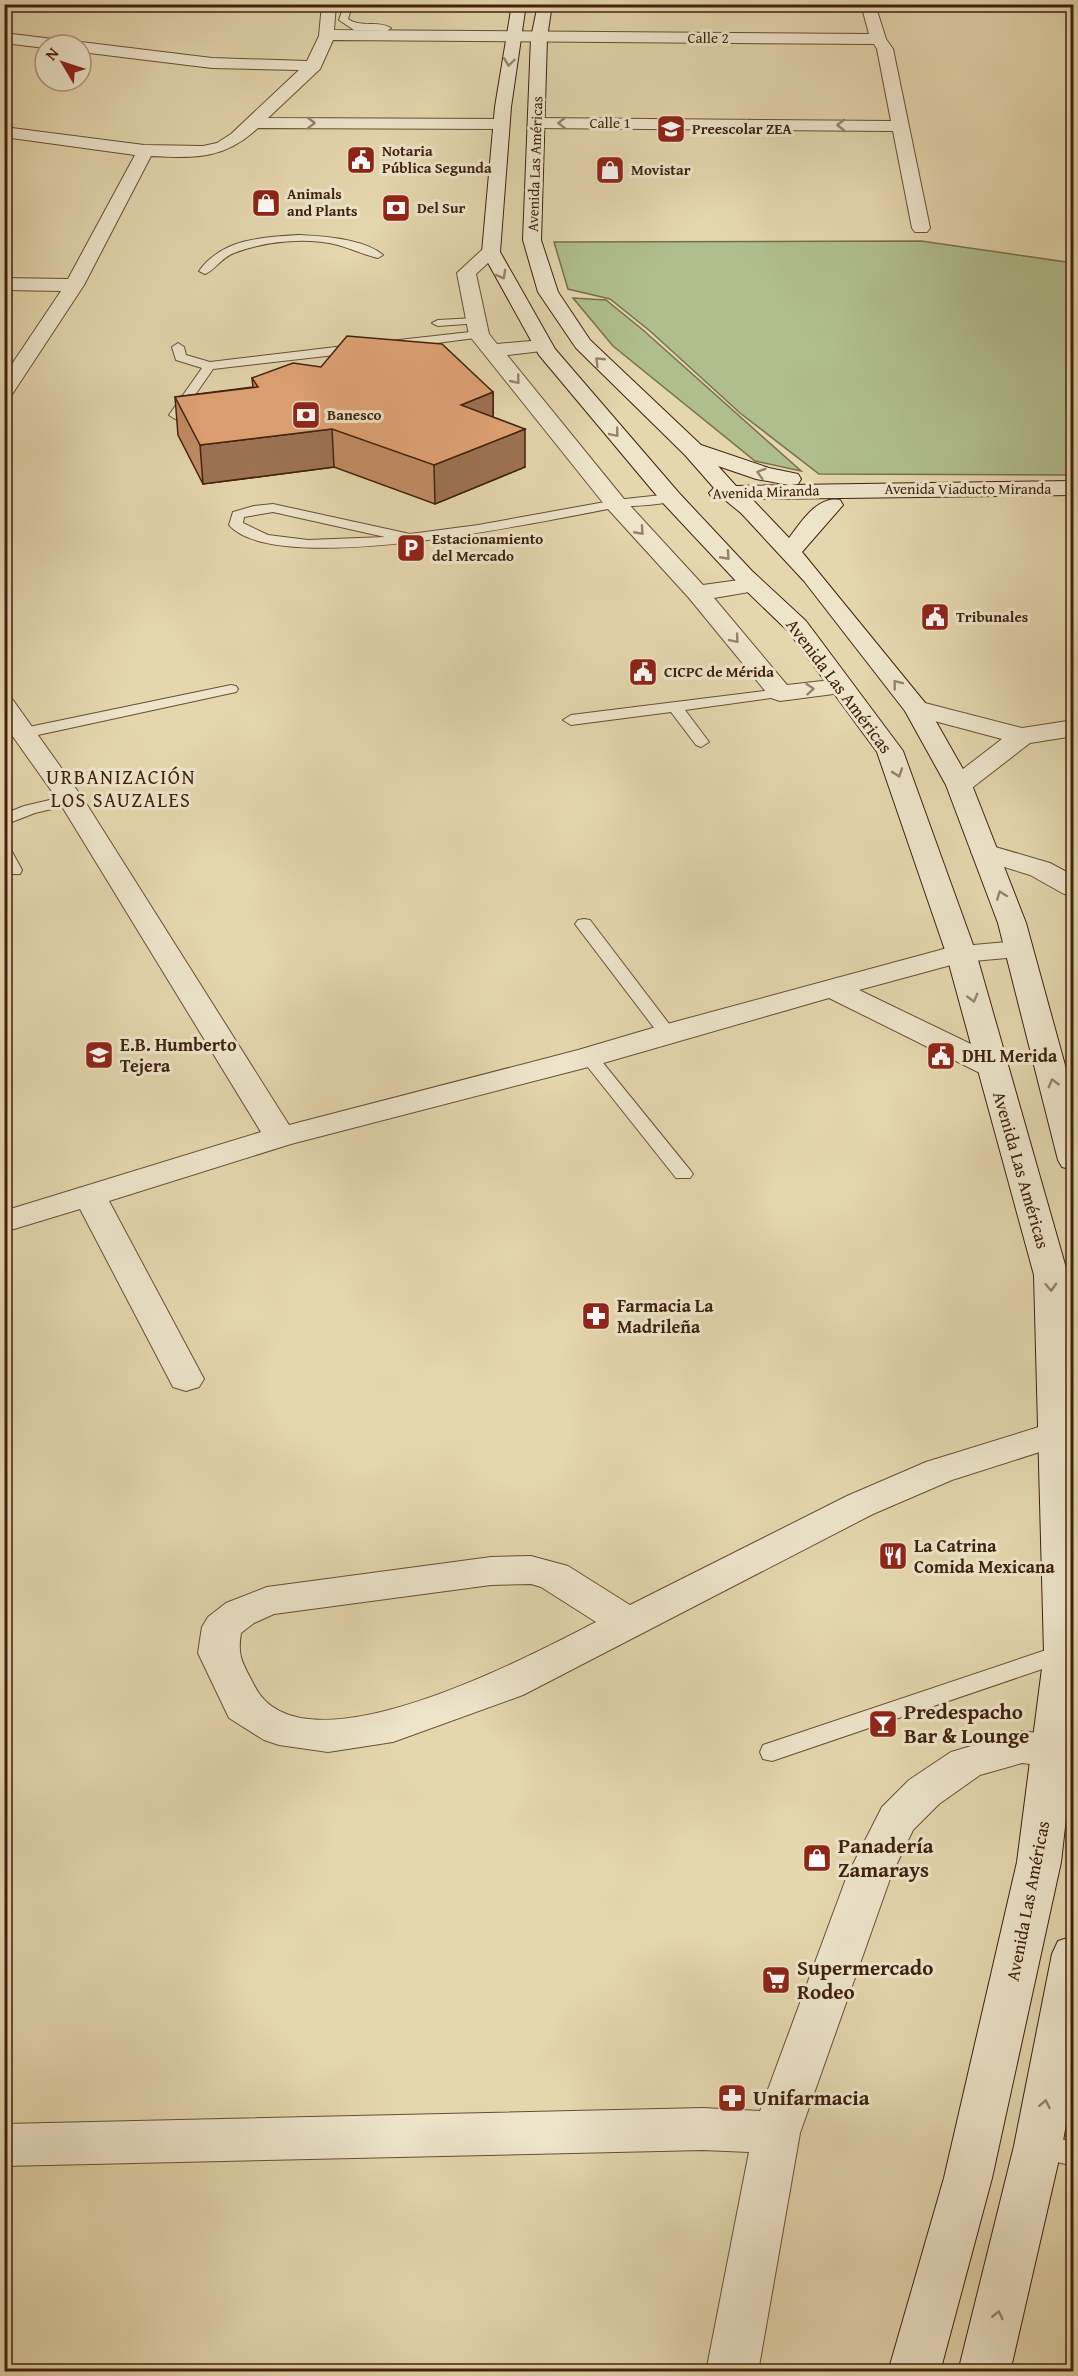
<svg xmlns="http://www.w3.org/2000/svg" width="1078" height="2376" font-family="'Gentium Book Plus',serif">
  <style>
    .green { fill: #b0be8d; stroke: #78704d; stroke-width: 1.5 }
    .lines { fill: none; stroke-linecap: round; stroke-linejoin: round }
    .lane-casing { stroke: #6a4e35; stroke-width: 2 }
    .street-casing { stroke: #6a4e35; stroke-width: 2 }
    .secondary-casing { stroke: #41210d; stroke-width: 2 }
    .lane { fill: #ede4ca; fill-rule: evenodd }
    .street { fill: #ede4ca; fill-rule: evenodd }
    .secondary { fill: #ede4ca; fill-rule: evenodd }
    .wall { fill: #c28c65; stroke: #41210d; stroke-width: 1.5 }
    .shaded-wall { fill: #9e7253; stroke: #41210d; stroke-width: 1.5 }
    .building { fill: #e1a376; stroke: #41210d; stroke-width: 1.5 }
    .oneway { stroke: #97826c }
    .labels { text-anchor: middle; stroke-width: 6; stroke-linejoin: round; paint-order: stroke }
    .far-street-label { font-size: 15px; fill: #41210d; stroke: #ede4ca }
    .far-poi-label { font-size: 15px; font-weight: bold; fill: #41210d; stroke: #ede4ca; text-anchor: start }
    .street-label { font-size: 18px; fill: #41210d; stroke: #ede4ca }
    .poi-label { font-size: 18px; font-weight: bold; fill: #41210d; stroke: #ede4ca; text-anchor: start }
    .neighbourhood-label { font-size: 20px; letter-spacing: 1.5px; fill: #41210d; stroke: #ede4ca }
    .near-poi-label { font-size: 21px; font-weight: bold; fill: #41210d; stroke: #ede4ca; text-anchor: start }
  </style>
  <rect width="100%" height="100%" fill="#e4d6ad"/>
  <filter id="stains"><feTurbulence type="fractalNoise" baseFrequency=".00333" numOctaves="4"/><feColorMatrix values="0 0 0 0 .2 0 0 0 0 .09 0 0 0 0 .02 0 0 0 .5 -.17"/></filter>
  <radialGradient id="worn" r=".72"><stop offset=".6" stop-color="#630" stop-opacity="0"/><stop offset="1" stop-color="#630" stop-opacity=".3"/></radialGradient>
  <g class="green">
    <polygon points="921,241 1073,263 1073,475 819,474 740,413 650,331 610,299 568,289 554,242"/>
    <polygon points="573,298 606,300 643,330 801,471 755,461 613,346"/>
  </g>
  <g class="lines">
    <g class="lane-casing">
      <g id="lane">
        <path d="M347 4H358L351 9 348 19C361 28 379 20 391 28L387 31 354 30 339 20 343 8Z"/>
        <path d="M299 235C323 236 365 239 383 255L378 258C365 255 352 249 338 245 306 237 265 241 234 253 221 258 214 271 205 274L199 271C222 239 262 237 299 235Z"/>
        <polygon points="475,318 479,319 479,323 438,326 432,323 438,320"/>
        <polygon points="479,331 483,333 483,337 390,349 384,345 390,341"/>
        <polygon points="178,343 184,347 186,355 210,362 361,344 367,348 361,352 213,369 179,418 175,419 169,415 202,368 176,360 172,347"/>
        <path d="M671 494 678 498 676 501C654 506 630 505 608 509 538 522 277 579 229 525L233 512 254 506 273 504 410 534 478 525 616 500ZM273 512 385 537 308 540 268 535 243 523 244 517Z"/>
        <polygon points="231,685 236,686 238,689 236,692 24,738 16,733 24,728"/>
        <polygon points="780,689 787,693 785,696 685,710 709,742 701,747 696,745 671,712 571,725 563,720 571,715"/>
        <polygon points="71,795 77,797 79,800 77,803 35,813 4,825 4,814 24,806"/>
        <polygon points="4,846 10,848 22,870 20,874 8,874 4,868"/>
        <polygon points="584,919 590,920 673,1029 676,1033 673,1037 661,1037 575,924 578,920"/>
        <polygon points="589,1052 595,1053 690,1170 693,1174 690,1178 676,1178 583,1061 580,1057 583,1053"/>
        <polygon points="1064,1644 1072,1647 1072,1659 772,1761 763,1759 760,1752 763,1745"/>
        <polygon points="1038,2134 1074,2142 1074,2166 1028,2155 1024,2146 1028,2137"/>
      </g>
    </g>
    <g class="street-casing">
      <g id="street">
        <path d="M322 4H336L334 30 869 34 861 4H875L886 39 893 49 930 228 927 232H915L912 228 893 131 536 128 528 123 536 118 891 121 877 49 874 44 333 40 320 69 268 118 501 119 509 124 501 129 258 128C223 160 196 158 151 156L84 285 11 396 4 398V376L61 291 4 290V278L68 279 135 155 4 137V127L144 145 203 146 217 143 231 134 299 70 212 68 81 52V45L76 44 81 42 212 58 307 61 319 36Z"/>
        <polygon points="4,33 61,40 69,45 45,45 45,48 4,43"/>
        <polygon points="491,246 498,248 500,252 476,274 489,334 497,344 543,340 550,342 553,346 550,350 507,355 624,499 703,585 753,578 761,580 765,585 761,590 714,598 787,685 840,679 849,682 853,687 849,692 780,701 771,698 689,598 608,509 472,339 469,335 457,273 484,248"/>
        <polygon points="4,697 13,700 84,800 289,1125 578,1050 656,1027 951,947 1018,941 1028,944 1033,950 1028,956 962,962 859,990 1002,1059 1007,1066 1002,1073 991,1075 980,1073 829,998 600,1064 291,1144 109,1201 204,1379 199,1387 186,1391 173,1387 80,1209 4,1232 4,1211 261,1132 58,800 4,724"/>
        <polygon points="917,701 1022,728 1074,720 1074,736 1030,743 968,791 959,793 950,791 946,785 950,779 1002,739 908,714 904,709 908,704"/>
        <polygon points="985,844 1050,863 1074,876 1074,896 1064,894 1030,875 975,858 971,852 975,846"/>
        <path d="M1055 1422 1068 1425 1073 1434 1068 1443 952 1480 873 1514 523 1695 393 1742 328 1752 279 1745 264 1740 229 1718 198 1653 202 1627 208 1617 226 1603 267 1587 491 1557 531 1556 568 1566 630 1605 847 1496 926 1462ZM531 1584 541 1587 596 1622C533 1654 300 1780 254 1685 243 1663 237 1658 241 1633L254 1623 274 1614 491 1585Z"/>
        <polygon points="1022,1731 1053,1735 1068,1740 1074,1752 1068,1762 1053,1767 1022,1763 980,1775 939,1804 913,1830 891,1876 800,2133 758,2372 706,2372 749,2152 703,2150 4,2166 4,2124 703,2108 760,2111 847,1876 882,1807 909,1780 951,1752"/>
      </g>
    </g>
    <g class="secondary-casing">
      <g id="secondary">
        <polygon points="512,4 526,4 511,107 500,252 555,349 679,493 752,571 806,621 903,751 976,953 1068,1275 1074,1401 1074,1748 1061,1862 992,2178 940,2372 888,2372 944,2178 1017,1862 1044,1653 1034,1275 946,953 877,752 788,631 736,581 663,503 539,355 482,252 495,107"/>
        <path d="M538 4H552L547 38 541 240 558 292 590 340 701 445 769 468 798 474 801 479 798 484 791 485 1074 481V495L752 499 789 538C801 522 818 495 840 500L843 505 802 552 926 704 972 785 1026 923 1074 1098V1170L1062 1167 1058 1160 998 923 946 785 905 711 804 581 741 513 725 500 712 498 709 493 714 488 685 455 576 348 538 292 523 240 531 38ZM718 466 756 479 789 485 736 486Z"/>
        <polygon points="1074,1936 1074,2082 1062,2146 1010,2372 958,2372 1014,2146 1052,1954 1058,1941"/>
      </g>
    </g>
    <use href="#lane" class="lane"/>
    <use href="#street" class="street"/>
    <use href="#secondary" class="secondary"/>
  </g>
  <polygon class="wall" points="252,378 493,392 493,417 525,467 435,504 334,467 203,484 178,435 175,397 253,387"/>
  <g class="shaded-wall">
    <polygon points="493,392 493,430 461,405"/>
    <polygon points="332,429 334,467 203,484 200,445"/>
    <polygon points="525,429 525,467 435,504 434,465"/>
  </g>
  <polygon class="building" points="347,336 442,344 493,392 461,405 525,429 434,465 332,429 200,445 175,397 258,387 252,378 293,363 321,367"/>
  <defs><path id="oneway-chevron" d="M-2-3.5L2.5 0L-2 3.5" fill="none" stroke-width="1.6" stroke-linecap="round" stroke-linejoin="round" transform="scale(1.5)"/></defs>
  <g class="oneway">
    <use href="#oneway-chevron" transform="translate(509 62) rotate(98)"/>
    <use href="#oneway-chevron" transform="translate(311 123)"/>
    <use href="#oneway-chevron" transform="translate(562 123) rotate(-180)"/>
    <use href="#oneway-chevron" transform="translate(841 125) rotate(-180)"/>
    <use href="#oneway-chevron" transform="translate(502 275) rotate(61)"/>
    <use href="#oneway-chevron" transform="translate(599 361) rotate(-136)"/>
    <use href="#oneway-chevron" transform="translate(516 380) rotate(51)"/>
    <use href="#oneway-chevron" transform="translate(615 433) rotate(50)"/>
    <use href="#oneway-chevron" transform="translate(761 473) rotate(-164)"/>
    <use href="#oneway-chevron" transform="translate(640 531) rotate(48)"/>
    <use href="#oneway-chevron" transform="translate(726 556) rotate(48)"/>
    <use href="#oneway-chevron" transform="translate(735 639) rotate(50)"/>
    <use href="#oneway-chevron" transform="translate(897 684) rotate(-128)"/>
    <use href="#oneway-chevron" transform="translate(810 689) rotate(-5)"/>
    <use href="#oneway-chevron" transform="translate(898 773) rotate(71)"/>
    <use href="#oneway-chevron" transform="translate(1001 895) rotate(-111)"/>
    <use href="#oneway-chevron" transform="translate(973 998) rotate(75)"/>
    <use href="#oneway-chevron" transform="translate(1053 1083) rotate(-105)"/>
    <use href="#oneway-chevron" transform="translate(1051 1287) rotate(88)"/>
    <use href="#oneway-chevron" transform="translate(1045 2104) rotate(-79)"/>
    <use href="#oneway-chevron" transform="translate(998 2315) rotate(-77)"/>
  </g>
  <defs>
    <g id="school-square" transform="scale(1.5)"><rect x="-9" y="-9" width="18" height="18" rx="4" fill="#8f2418" stroke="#ede4ca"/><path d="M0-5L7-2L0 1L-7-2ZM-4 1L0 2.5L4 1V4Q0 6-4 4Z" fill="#fff"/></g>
    <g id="civic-square" transform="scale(1.5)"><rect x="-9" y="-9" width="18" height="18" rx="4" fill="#8f2418" stroke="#ede4ca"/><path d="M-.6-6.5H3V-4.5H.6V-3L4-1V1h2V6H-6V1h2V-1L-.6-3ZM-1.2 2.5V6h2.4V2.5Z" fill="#fff"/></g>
    <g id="shop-square" transform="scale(1.5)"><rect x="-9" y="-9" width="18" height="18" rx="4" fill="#8f2418" stroke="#ede4ca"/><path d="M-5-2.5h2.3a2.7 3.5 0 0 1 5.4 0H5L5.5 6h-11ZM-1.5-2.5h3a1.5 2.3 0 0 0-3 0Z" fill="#fff"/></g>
    <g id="bank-square" transform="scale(1.5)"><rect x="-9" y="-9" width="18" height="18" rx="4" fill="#8f2418" stroke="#ede4ca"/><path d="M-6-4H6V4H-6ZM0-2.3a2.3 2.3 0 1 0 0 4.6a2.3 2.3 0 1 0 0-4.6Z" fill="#fff"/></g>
    <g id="parking-square" transform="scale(1.5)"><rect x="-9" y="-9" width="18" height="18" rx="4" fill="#8f2418" stroke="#ede4ca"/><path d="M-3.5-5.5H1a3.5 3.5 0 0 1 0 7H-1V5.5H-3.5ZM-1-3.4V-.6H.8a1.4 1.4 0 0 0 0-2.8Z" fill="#fff"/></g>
    <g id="pharmacy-square" transform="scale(1.5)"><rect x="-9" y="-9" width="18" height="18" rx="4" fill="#8f2418" stroke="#ede4ca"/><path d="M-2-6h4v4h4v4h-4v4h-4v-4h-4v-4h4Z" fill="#fff"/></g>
    <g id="restaurant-square" transform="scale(1.5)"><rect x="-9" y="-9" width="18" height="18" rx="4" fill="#8f2418" stroke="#ede4ca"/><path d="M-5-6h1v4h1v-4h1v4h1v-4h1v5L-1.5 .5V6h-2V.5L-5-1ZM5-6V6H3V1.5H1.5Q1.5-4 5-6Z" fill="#fff"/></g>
    <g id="bar-square" transform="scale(1.5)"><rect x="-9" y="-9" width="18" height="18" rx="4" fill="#8f2418" stroke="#ede4ca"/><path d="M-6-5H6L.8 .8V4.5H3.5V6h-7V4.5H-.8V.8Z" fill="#fff"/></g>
    <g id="supermarket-square" transform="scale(1.5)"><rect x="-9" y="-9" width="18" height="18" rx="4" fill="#8f2418" stroke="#ede4ca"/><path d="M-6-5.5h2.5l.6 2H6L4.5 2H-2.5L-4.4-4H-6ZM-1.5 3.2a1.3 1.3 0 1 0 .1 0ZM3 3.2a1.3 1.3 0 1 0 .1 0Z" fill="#fff"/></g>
  </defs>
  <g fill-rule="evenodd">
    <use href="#school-square" x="671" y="129"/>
    <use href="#civic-square" x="361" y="160"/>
    <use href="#shop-square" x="610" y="170"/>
    <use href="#shop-square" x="266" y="203"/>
    <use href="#bank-square" x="396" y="208"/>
    <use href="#bank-square" x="306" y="415"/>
    <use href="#parking-square" x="411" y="548"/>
    <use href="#civic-square" x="935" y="617"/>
    <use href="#civic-square" x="643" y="672"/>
    <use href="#school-square" x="99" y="1055"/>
    <use href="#civic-square" x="941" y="1056"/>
    <use href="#pharmacy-square" x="596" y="1316"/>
    <use href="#restaurant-square" x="893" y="1556"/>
    <use href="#bar-square" x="883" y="1724"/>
    <use href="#shop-square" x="817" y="1858"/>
    <use href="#supermarket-square" x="776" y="1980"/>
    <use href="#pharmacy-square" x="732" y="2098"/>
  </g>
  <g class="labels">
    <g class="far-street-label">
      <text x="708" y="43">Calle 2</text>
      <text x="610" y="128">Calle 1</text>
      <text transform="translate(535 164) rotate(-88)" y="5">Avenida Las Américas</text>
      <text x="968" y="494">Avenida Viaducto Miranda</text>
      <text transform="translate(766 492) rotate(-2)" y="5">Avenida Miranda</text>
    </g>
    <g class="far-poi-label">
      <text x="692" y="134">Preescolar ZEA</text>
      <text x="382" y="156">Notaria<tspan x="382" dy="17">Pública Segunda</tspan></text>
      <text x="631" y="175">Movistar</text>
      <text x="287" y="199">Animals<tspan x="287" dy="17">and Plants</tspan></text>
      <text x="417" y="213">Del Sur</text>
      <text x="327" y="420">Banesco</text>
      <text x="432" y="544">Estacionamiento<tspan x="432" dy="17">del Mercado</tspan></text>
      <text x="956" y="622">Tribunales</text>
      <text x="664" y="677">CICPC de Mérida</text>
    </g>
    <g class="street-label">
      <text transform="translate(839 686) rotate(53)" y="6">Avenida Las Américas</text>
      <text transform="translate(1021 1170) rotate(74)" y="6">Avenida Las Américas</text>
      <text transform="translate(1028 1901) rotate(-79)" y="6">Avenida Las Américas</text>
    </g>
    <g class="poi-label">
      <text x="120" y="1051">E.B. Humberto<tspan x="120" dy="21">Tejera</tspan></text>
      <text x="962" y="1062">DHL Merida</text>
      <text x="617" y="1312">Farmacia La<tspan x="617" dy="21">Madrileña</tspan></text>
      <text x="914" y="1552">La Catrina<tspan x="914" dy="21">Comida Mexicana</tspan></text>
    </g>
    <g class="neighbourhood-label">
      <text x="121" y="784">URBANIZACIÓN<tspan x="121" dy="23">LOS SAUZALES</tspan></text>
    </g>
    <g class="near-poi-label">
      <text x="904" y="1719">Predespacho<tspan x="904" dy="24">Bar &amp; Lounge</tspan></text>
      <text x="838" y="1853">Panadería<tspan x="838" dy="24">Zamarays</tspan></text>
      <text x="797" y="1975">Supermercado<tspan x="797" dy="24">Rodeo</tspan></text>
      <text x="753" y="2105">Unifarmacia</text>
    </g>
  </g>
  <rect width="1078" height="2376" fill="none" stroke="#e4d6ad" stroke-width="24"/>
  <rect x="6" y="6" width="1066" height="2364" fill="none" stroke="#41210d" stroke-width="3"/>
  <rect x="12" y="12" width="1054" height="2352" fill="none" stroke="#41210d" stroke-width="1.5"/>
  <g transform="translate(63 63) rotate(309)"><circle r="28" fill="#ede4ca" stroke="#a8967e" stroke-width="1.5"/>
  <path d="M0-4.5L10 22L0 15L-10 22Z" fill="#8f2418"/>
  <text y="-9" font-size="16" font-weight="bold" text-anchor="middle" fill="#41210d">N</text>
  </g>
  <rect width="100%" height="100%" filter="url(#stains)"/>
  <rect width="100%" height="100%" fill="url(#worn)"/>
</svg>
